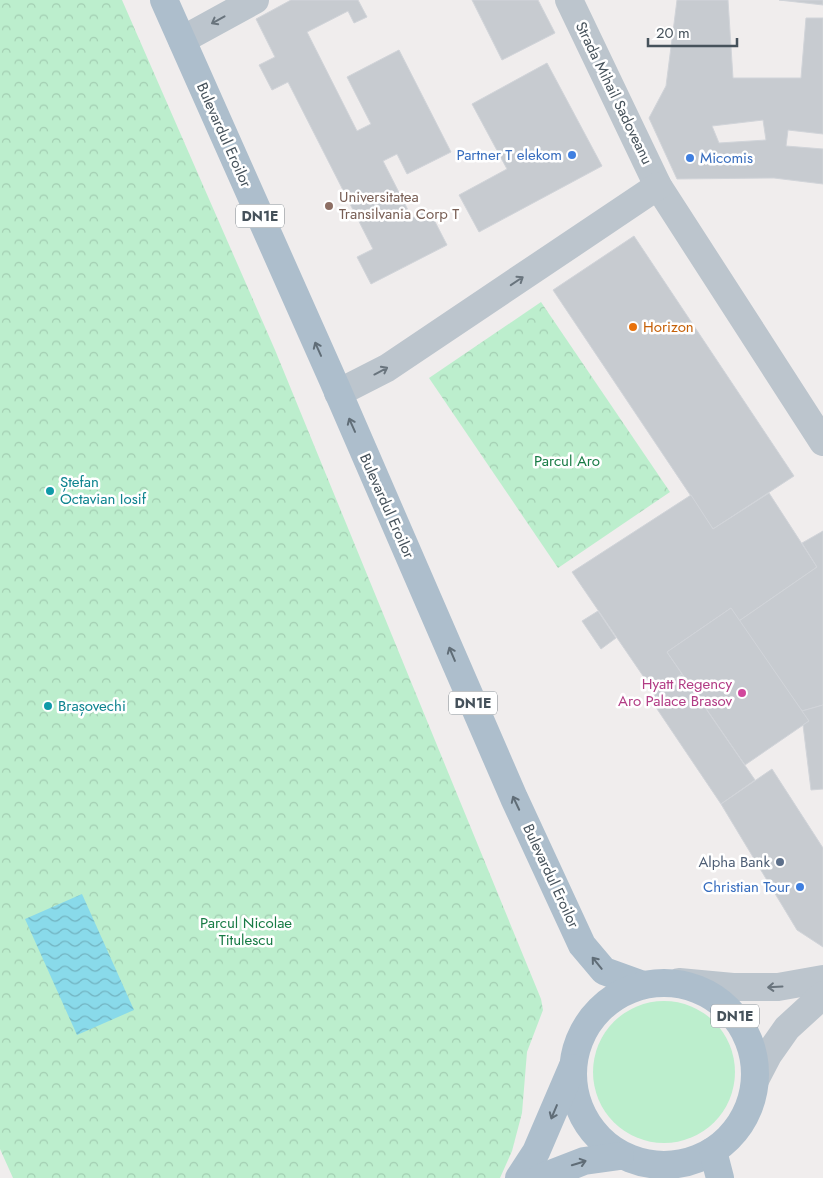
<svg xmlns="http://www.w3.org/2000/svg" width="823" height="1178" font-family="Jost,sans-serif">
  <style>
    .grass { fill: #bceecd }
    .forest { fill: url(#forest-crowns) }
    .water { fill: url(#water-waves) }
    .building { fill: #c7cbd0; stroke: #d1d4d9; fill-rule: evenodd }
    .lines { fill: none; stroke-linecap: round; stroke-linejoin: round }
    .minor { stroke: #bcc5cd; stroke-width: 28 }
    .major { stroke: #adbecc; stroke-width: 28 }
    .oneway { stroke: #69747d }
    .oneway2 { stroke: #606d77 }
    .shop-dot { fill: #3f7fe0; stroke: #fff; stroke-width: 2 }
    .education-dot { fill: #8d6e63; stroke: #fff; stroke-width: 2 }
    .food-dot { fill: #e8710a; stroke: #fff; stroke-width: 2 }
    .culture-dot { fill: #0f9aa8; stroke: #fff; stroke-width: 2 }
    .hotel-dot { fill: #d1479c; stroke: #fff; stroke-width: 2 }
    .service-dot { fill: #5c6f8a; stroke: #fff; stroke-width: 2 }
    .labels { text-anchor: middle; stroke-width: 5; stroke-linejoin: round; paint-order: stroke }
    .shield { fill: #fff; stroke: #7e868c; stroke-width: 1 }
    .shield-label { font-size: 14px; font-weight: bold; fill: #46525b }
    .street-label { font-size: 15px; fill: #46525b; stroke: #fff }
    .shop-label { font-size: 15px; fill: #366cbe; stroke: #fff; text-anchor: end }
    .education-label { font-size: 15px; fill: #785e54; stroke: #fff; text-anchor: start }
    .food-label { font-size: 15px; fill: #c56008; stroke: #fff; text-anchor: start }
    .park-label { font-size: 15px; fill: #187b45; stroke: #fff }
    .culture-label { font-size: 15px; fill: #0d838f; stroke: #fff; text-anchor: start }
    .hotel-label { font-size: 15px; fill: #b23c85; stroke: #fff; text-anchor: end }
    .service-label { font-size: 15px; fill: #4e5e75; stroke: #fff; text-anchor: end }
  </style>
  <defs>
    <pattern id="forest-crowns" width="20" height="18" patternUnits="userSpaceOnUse" patternTransform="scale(1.25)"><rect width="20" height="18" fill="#bceecd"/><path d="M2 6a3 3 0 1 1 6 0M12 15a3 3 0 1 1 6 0" fill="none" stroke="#a3ceb2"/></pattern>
    <pattern id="water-waves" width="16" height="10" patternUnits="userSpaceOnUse" patternTransform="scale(1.25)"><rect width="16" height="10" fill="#89daea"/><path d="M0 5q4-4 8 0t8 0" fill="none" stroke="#72b3c1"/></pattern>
  </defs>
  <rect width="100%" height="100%" fill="#f0eded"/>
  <circle class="grass" cx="664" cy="1072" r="71"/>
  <g class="forest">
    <polygon points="0,0 122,0 275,350 541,999 543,1010 527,1052 522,1113 512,1151 500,1178 13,1178 0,1149"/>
    <polygon points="541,302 670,492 558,568 429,378"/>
  </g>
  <polygon class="water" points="82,894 134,1010 77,1035 25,919"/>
  <g class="building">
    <polygon points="291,0 358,0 367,17 354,23 348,11 307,32 357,131 371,124 347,77 399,50 451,152 407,174 397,154 383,161 412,218 429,210 447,245 371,284 357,257 373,249 288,82 272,90 259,65 275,57 256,19"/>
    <polygon points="472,0 538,0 555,33 502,60"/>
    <path d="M677 0H728L733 78H801L806 18H823V134L788 130 786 146 823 149V184L774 178 677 179 649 118 666 86ZM763 120 766 140 719 143 712 126Z"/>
    <polygon points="779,0 823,0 823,5"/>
    <polygon points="547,63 602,166 479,232 459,195 507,169 472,104"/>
    <polygon points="634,236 794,476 713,529 553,290"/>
    <polygon points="769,493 817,567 739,621 731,608 667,652 682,674 654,692 572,572 691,495 713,529"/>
    <polygon points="823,531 823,705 802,711 739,621 817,567 802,543"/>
    <polygon points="731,608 809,721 745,765 667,652"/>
    <polygon points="598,611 616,638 601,649 582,621"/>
    <polygon points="682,674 755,780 721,804 651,700 654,692"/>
    <polygon points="823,705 823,789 811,790 803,725 809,721 802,711"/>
    <polygon points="772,769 823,848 823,947 797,930 721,804"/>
  </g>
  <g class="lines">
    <g class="minor">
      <polyline points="569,0 658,186 823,442"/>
      <polyline points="182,40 255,0"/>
      <polyline points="338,393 387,368 658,186"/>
      <polyline points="679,982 733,987 778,987 823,979"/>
      <polyline points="756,1078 768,1055 787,1028 823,995"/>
    </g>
    <g class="major">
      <polyline points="164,0 332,378 514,798 582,945 604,971 640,984"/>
      <circle cx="664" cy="1074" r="91"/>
      <polyline points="713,1151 720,1178"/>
      <polyline points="519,1178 536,1152 572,1068"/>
      <polyline points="540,1178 584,1161 620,1156"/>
    </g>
  </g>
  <defs><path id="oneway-shaft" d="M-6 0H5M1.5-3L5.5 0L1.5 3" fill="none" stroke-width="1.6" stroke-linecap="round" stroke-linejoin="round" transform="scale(1.25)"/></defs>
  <g class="oneway">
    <use href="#oneway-shaft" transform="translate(218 20) rotate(151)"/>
    <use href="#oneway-shaft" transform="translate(517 281) rotate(-34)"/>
    <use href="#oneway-shaft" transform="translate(381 371) rotate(-28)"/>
    <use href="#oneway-shaft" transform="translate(775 987) rotate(177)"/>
  </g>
  <g class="oneway2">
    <use href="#oneway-shaft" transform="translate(318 349) rotate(-114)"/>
    <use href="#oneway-shaft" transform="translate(352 425) rotate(-114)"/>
    <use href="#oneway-shaft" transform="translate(452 654) rotate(-113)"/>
    <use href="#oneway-shaft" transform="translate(516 803) rotate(-115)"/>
    <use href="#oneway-shaft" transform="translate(597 963) rotate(-129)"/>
    <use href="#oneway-shaft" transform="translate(554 1112) rotate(113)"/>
    <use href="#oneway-shaft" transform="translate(579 1163) rotate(-17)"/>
  </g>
  <g class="shop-dot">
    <circle cx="572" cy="155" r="5"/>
    <circle cx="690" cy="158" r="5"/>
    <circle cx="800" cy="887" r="5"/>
  </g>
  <circle class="education-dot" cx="329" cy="206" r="5"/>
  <circle class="food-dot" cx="633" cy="327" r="5"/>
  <g class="culture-dot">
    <circle cx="50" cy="491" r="5"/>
    <circle cx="48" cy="706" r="5"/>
  </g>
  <circle class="hotel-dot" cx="742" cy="693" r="5"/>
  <circle class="service-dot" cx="780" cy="862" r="5"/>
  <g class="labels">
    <g class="shield">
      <rect x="236" y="204.5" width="48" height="23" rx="4"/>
      <rect x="449" y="691.5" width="48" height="23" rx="4"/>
      <rect x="711" y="1004.5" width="48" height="23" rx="4"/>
    </g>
    <g class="shield-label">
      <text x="260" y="221">DN1E</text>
      <text x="473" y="708">DN1E</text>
      <text x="735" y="1021">DN1E</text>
    </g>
    <g class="street-label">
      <text transform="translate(614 93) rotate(64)" y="5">Strada Mihail Sadoveanu</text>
      <text transform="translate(224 135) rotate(66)" y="5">Bulevardul Eroilor</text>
      <text transform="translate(387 506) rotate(66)" y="5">Bulevardul Eroilor</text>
      <text transform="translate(551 876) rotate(65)" y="5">Bulevardul Eroilor</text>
    </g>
    <g class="shop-label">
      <text x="562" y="160">Partner T elekom</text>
      <text x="700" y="163" text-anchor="start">Micomis</text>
      <text x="790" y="892">Christian Tour</text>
    </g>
    <g class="education-label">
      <text x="339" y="202">Universitatea<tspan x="339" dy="17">Transilvania Corp T</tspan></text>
    </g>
    <g class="food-label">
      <text x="643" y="332">Horizon</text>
    </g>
    <g class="park-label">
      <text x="567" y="466">Parcul Aro</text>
      <text x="246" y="928">Parcul Nicolae<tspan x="246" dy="17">Titulescu</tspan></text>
    </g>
    <g class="culture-label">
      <text x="60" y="487">Ștefan<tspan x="60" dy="17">Octavian Iosif</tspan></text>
      <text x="58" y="711">Brașovechi</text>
    </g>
    <g class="hotel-label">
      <text x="732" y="689">Hyatt Regency<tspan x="732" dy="17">Aro Palace Brasov</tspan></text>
    </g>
    <g class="service-label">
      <text x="770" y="867">Alpha Bank</text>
    </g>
  </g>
  <path d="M648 38v8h89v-8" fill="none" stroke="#46525b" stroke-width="2.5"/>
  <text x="656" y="38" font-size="15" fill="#46525b" stroke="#ffffff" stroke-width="4" paint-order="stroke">20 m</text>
</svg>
